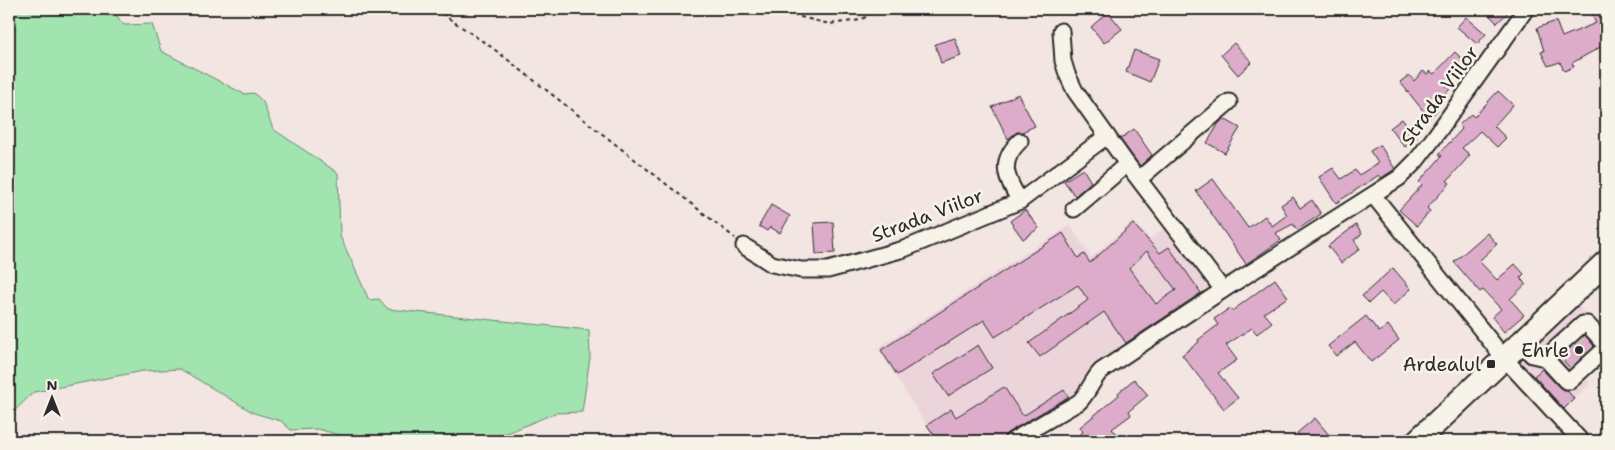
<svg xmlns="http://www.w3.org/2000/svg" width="1615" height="450" font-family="'Shantell Sans',sans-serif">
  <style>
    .built { fill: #ecd4db }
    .green { fill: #a1e4af; stroke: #66886d }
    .building { fill: #ddaccb; stroke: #2b2b2b; fill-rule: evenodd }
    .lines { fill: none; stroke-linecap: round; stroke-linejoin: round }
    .minor-tunnel { stroke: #cac0bd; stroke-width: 15; stroke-dasharray: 15 8; stroke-linecap: butt }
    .minor-casing { stroke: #2b2b2b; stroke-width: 19 }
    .highway-casing { stroke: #2b2b2b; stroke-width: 26 }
    .path { stroke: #2b2b2b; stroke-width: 2; stroke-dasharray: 4 4; stroke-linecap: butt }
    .minor { stroke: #f7f3e8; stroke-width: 15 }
    .highway { stroke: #f7f3e8; stroke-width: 22 }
    .poi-dot { fill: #2b2b2b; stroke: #f7f3e8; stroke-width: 2 }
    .labels { text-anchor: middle; stroke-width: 5; stroke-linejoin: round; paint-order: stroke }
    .street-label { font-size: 19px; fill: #2b2b2b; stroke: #f7f3e8 }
    .poi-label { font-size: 19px; fill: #2b2b2b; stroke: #f7f3e8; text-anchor: end }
  </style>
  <rect width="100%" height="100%" fill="#f2e5e2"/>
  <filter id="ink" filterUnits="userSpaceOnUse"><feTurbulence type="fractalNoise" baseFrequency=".02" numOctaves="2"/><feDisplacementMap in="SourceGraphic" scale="10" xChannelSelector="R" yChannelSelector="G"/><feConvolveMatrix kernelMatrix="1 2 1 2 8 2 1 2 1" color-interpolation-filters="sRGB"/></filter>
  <g filter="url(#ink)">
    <g class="built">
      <polygon points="1133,221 1150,239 1169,225 1215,289 1076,398 1006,441 936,441 878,348 1070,225 1091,258"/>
      <polygon points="1578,306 1606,336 1583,376 1590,384 1563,409 1518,362"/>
    </g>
    <polygon class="green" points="9,9 111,9 124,25 152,24 161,51 244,94 254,93 263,102 273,129 338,173 340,236 369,300 379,299 388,309 589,330 590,357 582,412 555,413 510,432 478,441 360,441 318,429 291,430 281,421 254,413 180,369 143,371 34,392 9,416"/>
    <g class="building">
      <polygon points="1495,9 1512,9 1497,23 1489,15"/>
      <polygon points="1601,9 1606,9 1606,44 1572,63 1574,67 1564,71 1560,62 1548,66 1541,52 1544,51 1537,28 1556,21 1562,37 1596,23 1591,14"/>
      <polygon points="1108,12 1122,29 1104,43 1091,27"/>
      <polygon points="1466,17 1486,34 1477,44 1457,27"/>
      <polygon points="955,38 961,56 941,63 935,44"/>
      <polygon points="1234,43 1252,62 1238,75 1221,55"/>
      <polygon points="1134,50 1159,59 1150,82 1126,72"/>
      <polygon points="1455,52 1467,64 1446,86 1450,89 1434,106 1437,111 1429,118 1400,82 1409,75 1414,81 1423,71 1427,74 1430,71 1434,74"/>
      <polygon points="1498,91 1513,105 1494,126 1506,138 1497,147 1480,131 1462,148 1470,155 1447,181 1450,183 1427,208 1430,211 1417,226 1399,210 1422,185 1419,182 1442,156 1439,154 1462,129 1459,125 1471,114 1474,117"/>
      <polygon points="1018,94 1035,126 1022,132 1017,132 1008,139 992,107"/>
      <polygon points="1224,119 1240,128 1225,153 1207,143 1219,123"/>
      <polygon points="1402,119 1417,138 1405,147 1390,128"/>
      <polygon points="1134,129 1152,155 1140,166 1120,139"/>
      <polygon points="1380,145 1395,169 1381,178 1379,175 1336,203 1319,177 1333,168 1341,179 1355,170 1359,175 1378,163 1370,151"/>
      <polygon points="1083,169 1091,182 1075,196 1064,181"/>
      <polygon points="1213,179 1248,228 1265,216 1272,226 1287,215 1281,205 1293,197 1300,208 1312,200 1321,214 1297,230 1293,224 1276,233 1281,240 1246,264 1196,191"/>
      <polygon points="771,205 790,216 780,233 770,227 767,231 759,226"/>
      <polygon points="1025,210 1039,228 1023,239 1010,221"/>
      <polygon points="833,222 835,253 816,254 814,223"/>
      <path d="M1133 224 1160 253 1169 247 1201 293 1126 343 1104 312 1040 357 1029 343 1088 300 1078 285 995 337 984 320 897 375 881 350 1063 233 1078 258 1084 254 1090 263ZM1147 251 1176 290 1156 304 1129 268Z"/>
      <polygon points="1356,225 1362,234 1354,240 1360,249 1341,263 1328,246"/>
      <polygon points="1487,233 1497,244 1479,261 1497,280 1515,264 1524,274 1520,278 1526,284 1510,299 1524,315 1504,332 1492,317 1501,309 1483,290 1480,292 1454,262"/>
      <polygon points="1393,268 1411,289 1393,305 1381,292 1369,303 1362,296"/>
      <polygon points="1275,279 1288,297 1264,313 1272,322 1257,334 1252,328 1226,345 1237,360 1218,373 1238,398 1224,409 1182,355 1199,342 1198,340 1218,325 1214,319 1230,308 1232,311"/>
      <polygon points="1366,316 1379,332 1388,325 1399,340 1371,362 1355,342 1336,356 1328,346"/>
      <polygon points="1585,335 1594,346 1570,368 1560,357"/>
      <polygon points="978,345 992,368 948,396 933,374"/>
      <polygon points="1542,369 1559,387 1567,390 1574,399 1564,409 1534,376"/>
      <polygon points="1134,379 1148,395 1129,411 1131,415 1112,429 1122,441 1072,441 1083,432 1080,427 1119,395 1118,393"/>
      <polygon points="1004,387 1023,416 1064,390 1068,397 1007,433 1001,441 938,441 927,425 951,409 956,417"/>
      <polygon points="1315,418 1334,441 1304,441 1297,433"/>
    </g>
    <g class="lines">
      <g class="minor-tunnel">
        <polyline points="1570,335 1594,359"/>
        <polyline points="1557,347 1580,372"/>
      </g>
      <g class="minor-casing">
        <g id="minor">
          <polyline points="1061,31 1063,61 1067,74 1075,91 1127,164 1223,290"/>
          <path d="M1020 141C998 162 1006 178 1020 201"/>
          <polyline points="1139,179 1229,102"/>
          <polyline points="1373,195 1504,358 1581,441"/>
          <polyline points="1074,209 1127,164"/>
          <polyline points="744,246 772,264 801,270 828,270 904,249 1020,201 1107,136"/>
          <polyline points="1521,342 1532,355 1545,358 1566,381 1570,381 1606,348"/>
          <polyline points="1545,358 1583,324 1587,324 1606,345"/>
          <path d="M1012 441 1079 402C1089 392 1092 380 1101 371L1223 290 1399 178 1416 161 1433 139 1526 9"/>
        </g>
      </g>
      <g class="highway-casing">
        <polyline id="highway" points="1417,441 1606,262"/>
      </g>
      <g class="path">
        <polyline points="435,9 494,49 735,238"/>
        <polyline points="769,9 829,24 861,20 877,9"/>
      </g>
      <use href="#minor" class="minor"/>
      <use href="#highway" class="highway"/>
    </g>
  </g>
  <g class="poi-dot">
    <circle cx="1579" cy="350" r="5"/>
    <rect x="1486" y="359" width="10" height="10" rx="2.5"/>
  </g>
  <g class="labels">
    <g class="street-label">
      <text transform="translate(1439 95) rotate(-54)" y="7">Strada Viilor</text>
      <text transform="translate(927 215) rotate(-21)" y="7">Strada Viilor</text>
    </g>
    <g class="poi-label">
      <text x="1569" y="357">Ehrle</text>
      <text x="1481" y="371">Ardealul</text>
    </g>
  </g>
  <rect width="1615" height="450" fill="none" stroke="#f7f3e8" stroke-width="30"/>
  <rect x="15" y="15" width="1585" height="420" fill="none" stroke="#2b2b2b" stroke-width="2" filter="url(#ink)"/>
  <g transform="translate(52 398)" stroke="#f7f3e8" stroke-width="4" paint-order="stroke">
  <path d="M0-4L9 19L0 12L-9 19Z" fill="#2b2b2b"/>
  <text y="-8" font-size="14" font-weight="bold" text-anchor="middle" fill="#2b2b2b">N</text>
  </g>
</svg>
